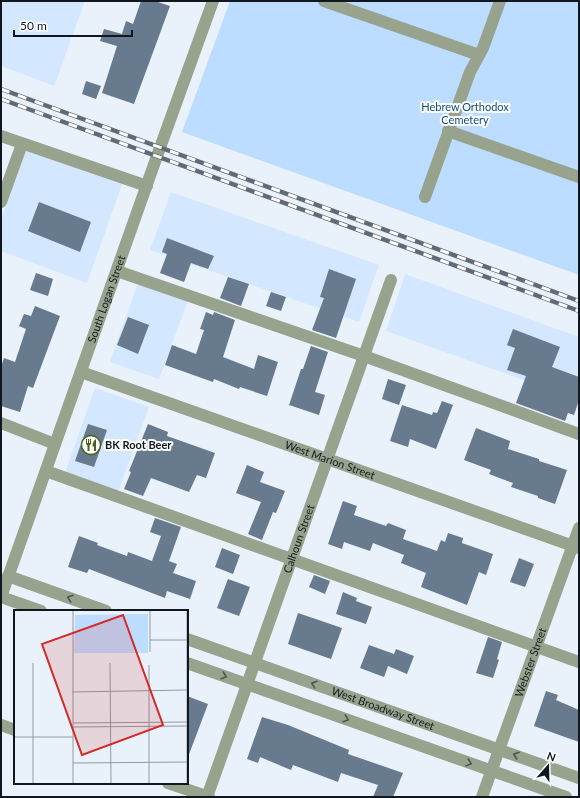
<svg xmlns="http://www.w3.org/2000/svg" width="580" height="798" font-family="Lato,sans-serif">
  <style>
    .built { fill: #d3e8fe }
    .green { fill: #bcddff }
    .building { fill: #677a8e }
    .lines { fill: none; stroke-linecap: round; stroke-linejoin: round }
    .minor { stroke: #98a38d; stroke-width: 12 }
    .rail-casing { stroke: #626a73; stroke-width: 4.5 }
    .rail { stroke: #fff; stroke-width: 3; stroke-dasharray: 9; stroke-linecap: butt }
    .oneway { stroke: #4d5650 }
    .labels { text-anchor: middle; stroke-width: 4; stroke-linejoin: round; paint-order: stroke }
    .park-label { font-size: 11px; fill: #0d4b7e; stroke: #fff }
    .street-label { font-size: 11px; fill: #10171f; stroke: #fff }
    .poi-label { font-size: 11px; font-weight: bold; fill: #10171f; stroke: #fff; text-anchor: start }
    .inset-road { fill: none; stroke: #929aa3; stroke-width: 1 }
    .view { fill: #d62828; fill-opacity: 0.15; stroke: #d62828; stroke-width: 2 }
    .inset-edge { fill: none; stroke: #10171f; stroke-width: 2 }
  </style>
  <rect width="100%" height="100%" fill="#e9f2fb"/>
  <g class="built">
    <polygon points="1,1 85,1 54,86 1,66"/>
    <polygon points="27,148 123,182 87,283 1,251 1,219"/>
    <polygon points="171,192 379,265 359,322 150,250"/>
    <polygon points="405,274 579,337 579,400 386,331"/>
    <polygon points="138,283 188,301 159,379 110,362"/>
    <polygon points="95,388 149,407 118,492 65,473"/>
  </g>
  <polygon class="green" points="230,1 579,1 579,275 182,132"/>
  <g class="building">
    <polygon points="141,1 155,1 170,6 134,104 102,93 117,46 100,41 104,29 122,34 126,21 133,24"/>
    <polygon points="86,81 101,86 96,99 82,94"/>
    <polygon points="39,202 91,222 80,252 28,231"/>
    <polygon points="167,238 214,256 208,269 191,263 184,282 160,273 167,254 162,252"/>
    <polygon points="329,269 356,279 336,338 312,330 324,298 320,297"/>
    <polygon points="36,273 53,279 48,296 30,290"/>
    <polygon points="228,277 249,284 241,306 220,298"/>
    <polygon points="271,292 286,297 281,311 266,306"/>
    <polygon points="35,306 60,316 33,388 28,386 20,412 1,406 1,367 4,358 15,362 26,329 19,326 24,314 31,316"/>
    <polygon points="206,312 213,315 214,312 235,320 223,357 254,369 258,355 278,362 267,396 240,387 239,389 214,379 213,382 165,365 172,345 196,354 204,330 200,329"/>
    <polygon points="128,317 149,325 138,354 117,345"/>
    <polygon points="513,329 560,347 552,367 579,377 579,400 574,415 568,413 565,421 516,403 526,376 507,370 515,348 507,345"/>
    <polygon points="311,346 328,352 315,392 325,395 319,415 289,405 301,369 303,369"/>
    <polygon points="388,379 406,385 399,405 382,399"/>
    <polygon points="442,401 453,405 436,449 410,439 408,447 390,441 402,405 432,415 433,412 437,413"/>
    <polygon points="88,424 107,430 94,467 75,461"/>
    <polygon points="148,424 168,432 167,436 215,453 206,478 197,475 189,492 151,478 143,496 124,489 131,472 129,471"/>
    <polygon points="476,428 510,441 508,449 539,459 539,461 567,470 555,504 538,498 538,496 511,487 513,483 489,474 491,470 464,460"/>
    <polygon points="247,465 264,472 260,482 285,491 276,513 273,512 262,540 248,534 261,502 236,493"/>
    <polygon points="343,501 357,506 354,515 386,526 388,523 406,530 403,539 437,551 441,540 445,542 448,533 463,538 462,543 493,554 486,575 479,572 467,605 421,587 426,573 401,563 404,555 373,543 370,551 344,542 342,549 328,544"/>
    <polygon points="155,518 181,527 169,561 177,564 173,573 196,581 190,599 167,591 165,598 89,569 87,573 68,567 79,536 98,543 97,545 127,556 128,552 152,561 161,536 150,532"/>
    <polygon points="222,548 240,555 233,574 215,567"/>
    <polygon points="519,558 534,564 525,587 510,582"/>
    <polygon points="314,575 330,581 325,594 309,587"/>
    <polygon points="228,579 250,587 239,616 217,608"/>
    <polygon points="343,592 357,598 356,601 372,607 366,624 336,614"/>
    <polygon points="298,613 342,628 331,659 288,644"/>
    <polygon points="488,637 502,642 497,659 499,660 493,678 476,673"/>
    <polygon points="369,645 394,654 396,649 414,656 407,674 388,666 384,677 360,668"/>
    <polygon points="546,691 558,695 556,700 579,710 579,742 534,726"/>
    <polygon points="187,696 208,704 188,757 187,756"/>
    <polygon points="262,717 288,725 349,750 348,754 403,773 393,797 373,797 378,785 341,773 338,782 293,765 291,770 260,757 258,763 247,759"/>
  </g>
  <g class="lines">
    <g class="minor">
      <polyline points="324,1 479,55"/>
      <polyline points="448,131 579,177"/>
      <polyline points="1,136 147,186"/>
      <polyline points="425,197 470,72 483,48 500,1"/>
      <polyline points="1,202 22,144"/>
      <polyline points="117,271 364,356 579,434"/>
      <path id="s1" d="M81 372 579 548"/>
      <polyline points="1,423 55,444"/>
      <polyline points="46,471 579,662"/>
      <polyline points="8,576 106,611"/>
      <path id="s2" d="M1 597 157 156 213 1"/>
      <polyline points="1,597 41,611"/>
      <path id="s3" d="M187 639 579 778"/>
      <polyline points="187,663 566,797"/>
      <polyline points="1,725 15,730"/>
      <polyline points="168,783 209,797"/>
      <path id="s4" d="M207 797C268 624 330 452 391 280"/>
      <path id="s5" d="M482 797 579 528"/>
    </g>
    <g class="rail-casing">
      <g id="rail">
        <polyline points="1,89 579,301"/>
        <polyline points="1,99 579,311"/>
      </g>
    </g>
    <use href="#rail" class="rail"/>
  </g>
  <defs><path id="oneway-chevron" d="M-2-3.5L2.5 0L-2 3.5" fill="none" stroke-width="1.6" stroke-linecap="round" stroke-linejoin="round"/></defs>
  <g class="oneway">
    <use href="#oneway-chevron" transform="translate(70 598) rotate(-161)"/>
    <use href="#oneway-chevron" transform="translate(224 676) rotate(19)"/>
    <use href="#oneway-chevron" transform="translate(314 684) rotate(-161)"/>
    <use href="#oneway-chevron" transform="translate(346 719) rotate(19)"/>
    <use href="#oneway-chevron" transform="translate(516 755) rotate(-161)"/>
    <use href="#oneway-chevron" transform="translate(469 763) rotate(19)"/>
  </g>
  <defs>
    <g id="restaurant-ring" transform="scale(1)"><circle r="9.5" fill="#fff" stroke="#486315" stroke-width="1.5"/><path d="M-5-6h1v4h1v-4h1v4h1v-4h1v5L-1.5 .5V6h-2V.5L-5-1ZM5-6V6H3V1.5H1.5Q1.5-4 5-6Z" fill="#486315"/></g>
  </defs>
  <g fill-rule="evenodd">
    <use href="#restaurant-ring" x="91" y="445"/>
  </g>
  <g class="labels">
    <g class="park-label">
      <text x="465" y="111">Hebrew Orthodox<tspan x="465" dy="13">Cemetery</tspan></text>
    </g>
    <g class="street-label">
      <text dy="4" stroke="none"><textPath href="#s2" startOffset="316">South Logan Street</textPath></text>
      <text dy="4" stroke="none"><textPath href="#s1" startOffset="264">West Marion Street</textPath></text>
      <text dy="4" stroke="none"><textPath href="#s4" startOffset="274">Calhoun Street</textPath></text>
      <text dy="4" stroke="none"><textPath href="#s5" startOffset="143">Webster Street</textPath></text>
      <text dy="4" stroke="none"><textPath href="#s3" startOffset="208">West Broadway Street</textPath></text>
    </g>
    <g class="poi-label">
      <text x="105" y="449">BK Root Beer</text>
    </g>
  </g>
  <g transform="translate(14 610)">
    <rect width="174" height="174" fill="#e9f2fb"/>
    <path d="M134 4V43H60L61 5Z" fill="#bcddff"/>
    <path class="inset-road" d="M136 0V42M173 0V174M136 30H174M19 53V174M96 53 97 174M135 55V174M58 82 174 80M59 113 174 112M59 117 174 116M0 127H59M59 153 174 152M59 174V0"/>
    <path class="view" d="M109 5 149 115 68 145 28 34Z"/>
    <rect width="174" height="174" class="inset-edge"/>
  </g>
  <rect width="580" height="798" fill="none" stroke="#10171f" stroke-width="4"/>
  <g transform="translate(548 766) rotate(20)" stroke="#ffffff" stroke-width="3" paint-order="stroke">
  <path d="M0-3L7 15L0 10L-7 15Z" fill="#10171f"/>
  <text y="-6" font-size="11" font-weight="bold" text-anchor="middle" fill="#10171f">N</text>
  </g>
  <path d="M14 30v6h118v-6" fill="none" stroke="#10171f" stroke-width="2"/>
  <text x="20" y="30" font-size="12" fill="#10171f" stroke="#ffffff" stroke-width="3" paint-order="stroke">50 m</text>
</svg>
